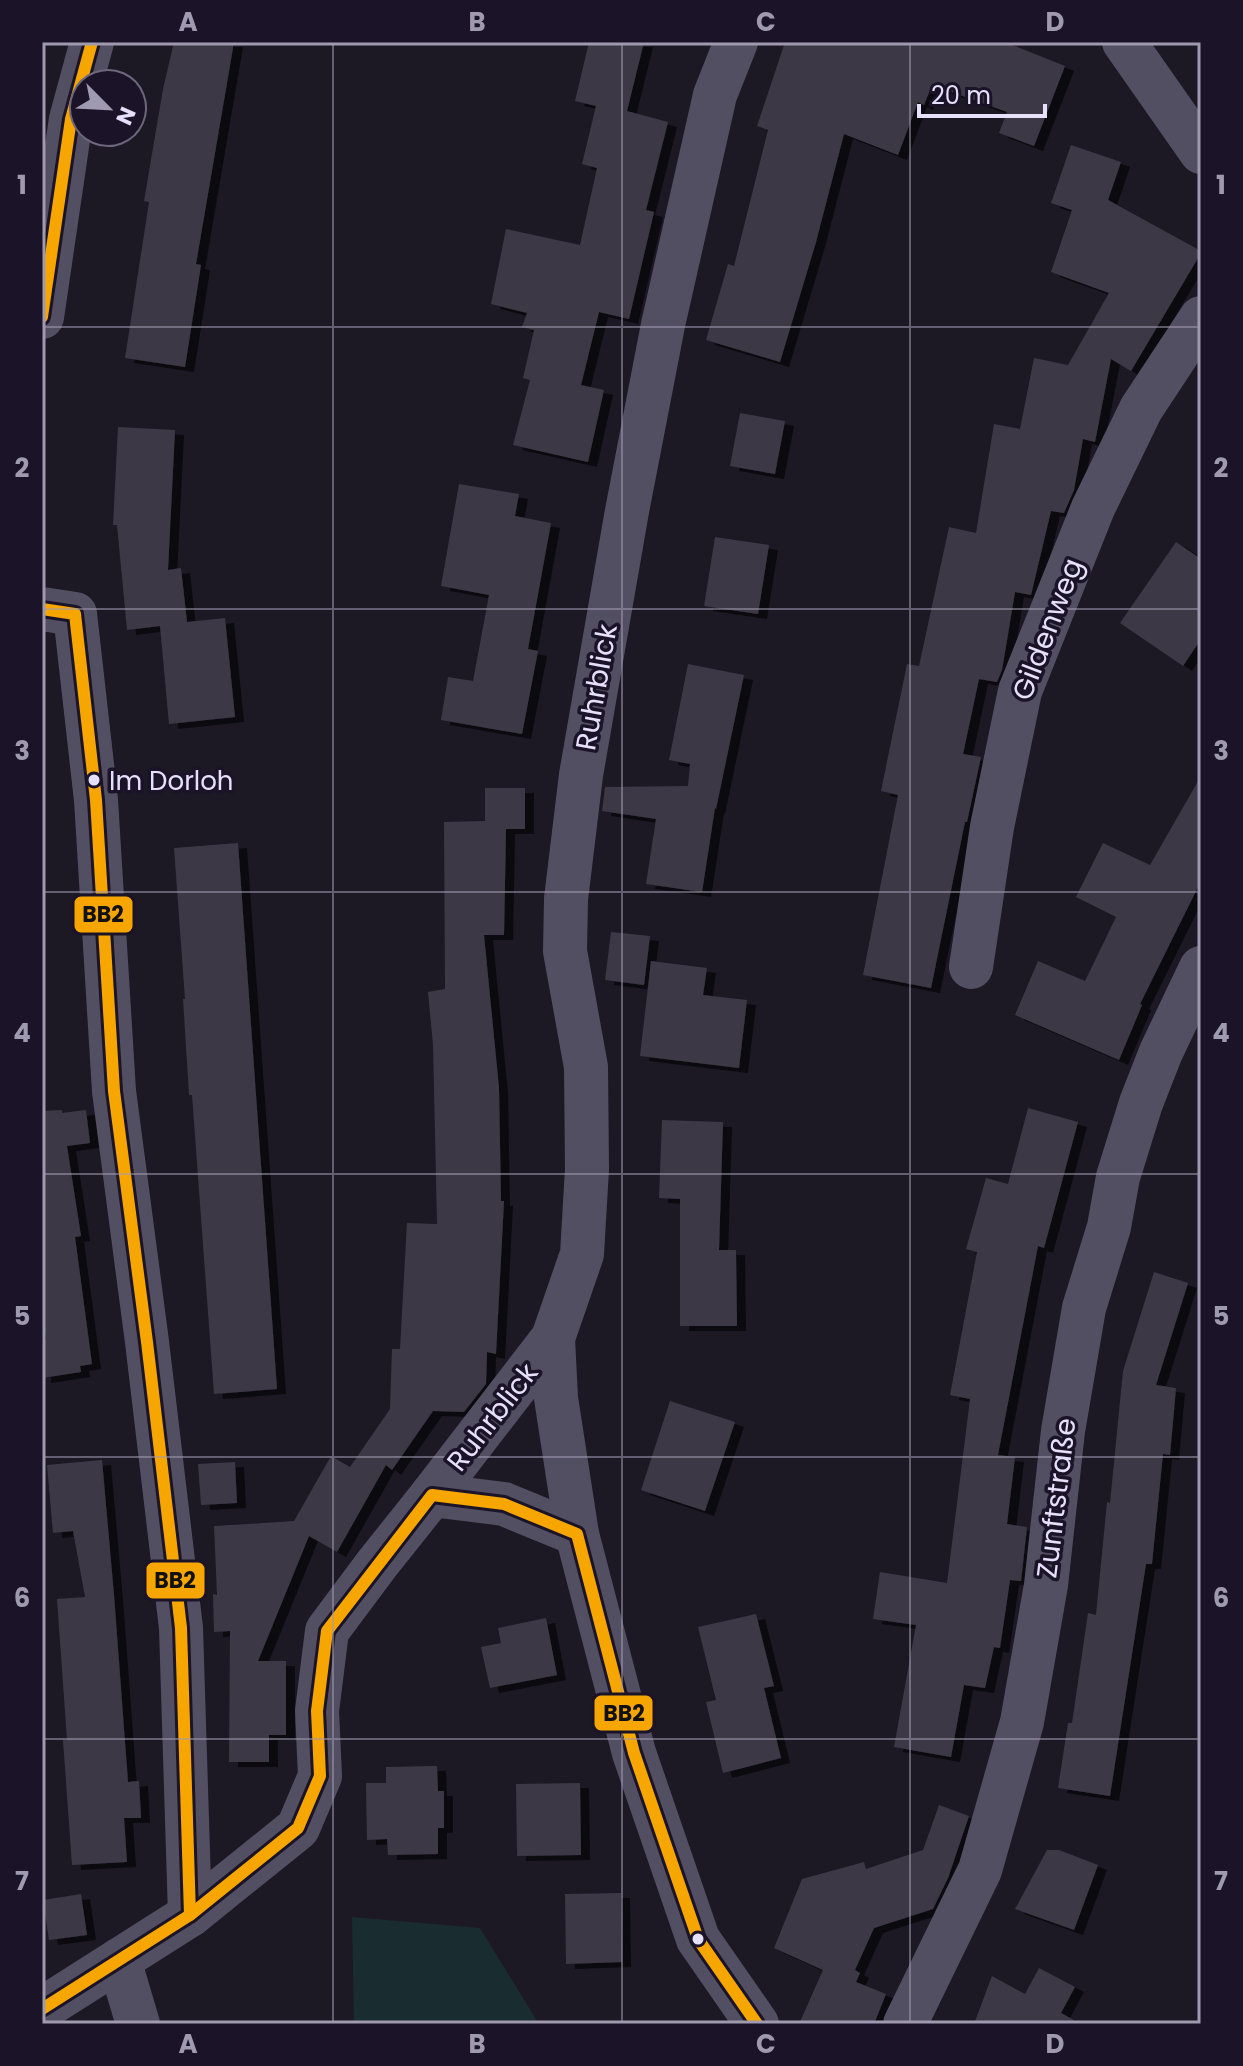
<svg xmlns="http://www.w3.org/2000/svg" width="1243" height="2066" font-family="Poppins,sans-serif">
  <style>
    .green { fill: #192c2f }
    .building { fill: #3c3845; filter: url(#shadow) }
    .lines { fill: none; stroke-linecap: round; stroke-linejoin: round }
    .minor { stroke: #534f63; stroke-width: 44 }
    .bus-1-casing { stroke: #1b1428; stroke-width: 18 }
    .bus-1 { stroke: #f7a600; stroke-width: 12 }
    .grid { fill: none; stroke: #a09ab0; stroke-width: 2; stroke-opacity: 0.55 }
    .bus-dot { fill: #e7e0fb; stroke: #1b1428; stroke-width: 3 }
    .labels { text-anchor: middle; stroke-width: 7; stroke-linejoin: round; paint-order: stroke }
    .bus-label { font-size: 26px; fill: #e7e0fb; stroke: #1b1428; text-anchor: start }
    .street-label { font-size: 28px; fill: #e7e0fb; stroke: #1b1428 }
    .line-badge { stroke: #1b1428; stroke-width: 3 }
    .pale-badge-label { font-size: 22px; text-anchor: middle; font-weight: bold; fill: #111 }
    .neatline { fill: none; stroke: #a09ab0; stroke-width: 3 }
    .grid-label { font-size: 26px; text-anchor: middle; font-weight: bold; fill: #a09ab0 }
  </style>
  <defs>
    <filter id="shadow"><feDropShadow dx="9" dy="5" stdDeviation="0" flood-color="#0009"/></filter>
  </defs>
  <rect width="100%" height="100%" fill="#1c1824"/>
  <polygon class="green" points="352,1917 480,1928 539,2024 354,2024"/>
  <g class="building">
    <polygon points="174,42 234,42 196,264 201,265 185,367 125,358 149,202 144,201 163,89"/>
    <polygon points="589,42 644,42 627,111 668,122 646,210 654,212 629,319 599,312 581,385 604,390 588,462 513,445 530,380 523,378 534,330 522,327 527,313 491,304 506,229 580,245 597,168 582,164 596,106 575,101"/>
    <polygon points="785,42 1005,42 1065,66 1034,146 999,133 1007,112 932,85 924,105 918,102 898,155 844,134 816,242 780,362 706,340 728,264 734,266 768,130 757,126"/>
    <polygon points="1071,145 1121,162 1108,200 1201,251 1201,253 1131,371 1111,359 1095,442 1083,439 1074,490 1064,513 1051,511 1031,595 1015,592 1002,670 997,682 979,679 963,754 981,757 967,822 965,822 931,988 863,975 898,795 881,791 907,664 919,666 949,527 976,533 994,424 1020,429 1034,358 1068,365 1109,293 1051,272 1072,210 1051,203"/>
    <polygon points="740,413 785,421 775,474 730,466"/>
    <polygon points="118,427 175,430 168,570 181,568 187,622 225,618 235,717 169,724 160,626 127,630 117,525 113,525"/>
    <polygon points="459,484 519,494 515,516 551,523 528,649 538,651 522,734 441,720 448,677 473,681 489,595 441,586"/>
    <polygon points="715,537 769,545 758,614 704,606"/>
    <polygon points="1176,542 1201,559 1201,639 1183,666 1120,623"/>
    <polygon points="688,664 744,675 716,809 715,808 702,892 646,884 656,819 602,811 605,787 688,786 690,764 669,760"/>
    <polygon points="1201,776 1201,881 1140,1004 1142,1005 1119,1060 1015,1015 1038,961 1085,981 1116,917 1076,897 1103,843 1150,865"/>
    <polygon points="485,788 525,788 525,829 506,829 504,935 484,935 499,1088 501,1201 504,1201 496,1354 487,1352 486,1384 464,1412 433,1411 392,1470 386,1465 337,1552 309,1536 258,1661 286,1661 286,1735 269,1735 269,1762 229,1762 230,1631 214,1632 213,1594 217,1595 214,1526 294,1521 331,1456 350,1467 390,1409 392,1349 400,1349 407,1223 437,1224 433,1045 428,992 445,989 444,822 485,821"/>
    <polygon points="238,843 277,1389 214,1394 192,1095 189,1095 183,999 185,999 174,848"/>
    <polygon points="611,932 650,936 644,985 605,980"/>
    <polygon points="651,961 707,968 703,995 747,1000 739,1068 640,1056"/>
    <polygon points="1028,1108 1078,1122 1044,1248 1038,1246 998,1455 1015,1457 1007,1524 1027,1527 1021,1581 1010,1580 1000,1648 994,1647 985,1688 964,1685 951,1757 894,1747 916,1625 873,1619 880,1572 947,1583 970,1399 950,1395 977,1252 966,1249 986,1178 1008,1184"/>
    <polygon points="62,1110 62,1113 86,1110 90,1143 67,1146 81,1236 75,1237 92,1364 80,1366 81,1372 42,1378 42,1340 46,1340 42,1304 42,1111"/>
    <polygon points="662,1120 723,1122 719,1250 736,1250 737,1326 680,1326 680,1199 659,1198"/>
    <polygon points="1154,1272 1188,1283 1156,1385 1176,1388 1170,1455 1163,1454 1152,1564 1146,1564 1110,1796 1058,1788 1068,1723 1072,1723 1088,1613 1096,1615 1107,1502 1110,1503 1123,1371"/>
    <polygon points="670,1401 735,1422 705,1511 641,1490"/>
    <polygon points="102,1460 114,1595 128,1782 139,1781 141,1818 124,1818 127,1862 72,1865 63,1740 67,1740 57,1599 85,1597 73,1531 53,1533 47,1465"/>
    <polygon points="235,1462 237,1503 201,1505 198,1464"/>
    <polygon points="756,1614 774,1686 764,1688 781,1758 723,1773 706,1702 716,1700 698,1627"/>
    <polygon points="546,1618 557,1675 490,1688 481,1647 501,1643 498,1628"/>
    <polygon points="437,1766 438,1791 444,1791 444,1828 438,1828 438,1854 388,1855 387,1839 367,1840 366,1783 386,1783 386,1767"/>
    <polygon points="580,1783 581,1855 517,1856 516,1784"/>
    <polygon points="939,1805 969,1816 948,1878 933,1909 874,1928 855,1970 860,1973 856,1982 886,1994 874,2024 799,2024 823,1970 774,1948 802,1879 864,1862 866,1869 923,1850"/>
    <polygon points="1047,1850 1059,1850 1098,1865 1074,1930 1015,1909"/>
    <polygon points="621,1893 622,1962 566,1964 565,1894"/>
    <polygon points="81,1894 87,1935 49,1940 43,1900"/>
    <polygon points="1039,1968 1075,1987 1061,2013 1081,2024 974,2024 992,1976 1025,1994"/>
  </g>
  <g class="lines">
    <g class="minor">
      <polyline points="1124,42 1201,152"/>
      <polyline points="42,317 71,119 92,42"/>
      <polyline points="42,609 75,614 96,800 114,1091 147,1342 181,1628 190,1915"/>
      <polyline points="971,967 992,827 1020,691 1093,508 1141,409 1201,318"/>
      <polyline points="432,1495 553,1338"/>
      <polyline points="577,1534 556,1398 553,1338 582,1254 587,1169 586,1067 565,951 566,899 581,775 627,511 663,325 715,95 736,42"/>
      <polyline points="119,1960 138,2024"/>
      <polyline points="42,2009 190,1915 298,1828 320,1776 317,1711 327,1631 377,1564 432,1495 504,1504 577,1534 634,1753 698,1939 757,2024"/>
      <polyline points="905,2024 980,1870 1022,1722 1046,1585 1063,1431 1084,1308 1109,1227 1118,1177 1141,1103 1161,1052 1201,968"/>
    </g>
    <g class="bus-1-casing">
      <g id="bus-1">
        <polyline points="42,317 71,119 92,42"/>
        <polyline points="42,609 75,614 96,800 114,1091 147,1342 181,1628 190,1915"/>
        <polyline points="42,2009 190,1915 298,1828 320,1776 317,1711 327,1631 432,1495 504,1504 577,1534 634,1753 698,1939 757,2024"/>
      </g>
    </g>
    <use href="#bus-1" class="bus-1"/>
  </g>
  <path class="grid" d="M333 42V2024M622 42V2024M910 42V2024M42 327H1201M42 609H1201M42 892H1201M42 1174H1201M42 1457H1201M42 1739H1201"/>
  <g class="bus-dot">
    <circle cx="94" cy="780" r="7"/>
    <circle cx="698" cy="1939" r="7"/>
  </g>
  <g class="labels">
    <g class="bus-label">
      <text x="109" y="790">Im Dorloh</text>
    </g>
    <g class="street-label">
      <text transform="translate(1047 629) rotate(-69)" y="10">Gildenweg</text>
      <text transform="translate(596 687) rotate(-80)" y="10">Ruhrblick</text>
      <text transform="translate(492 1417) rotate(-52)" y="10">Ruhrblick</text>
      <text transform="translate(1056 1498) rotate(-83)" y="10">Zunftstraße</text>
    </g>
  </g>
  <g class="line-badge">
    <rect x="73" y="895" width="61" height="39" rx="8" fill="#f7a600"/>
    <rect x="145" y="1561" width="61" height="39" rx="8" fill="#f7a600"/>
    <rect x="593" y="1694" width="61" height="38" rx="8" fill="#f7a600"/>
  </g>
  <g class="pale-badge-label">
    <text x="103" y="922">BB2</text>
    <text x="175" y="1588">BB2</text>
    <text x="624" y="1721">BB2</text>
  </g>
  <rect width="1243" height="2066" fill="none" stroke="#1b1428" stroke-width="88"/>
  <g transform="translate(108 108) rotate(114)"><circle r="38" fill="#1b1428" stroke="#6d667c" stroke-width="2"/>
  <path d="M0-6L14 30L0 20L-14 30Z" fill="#a09ab0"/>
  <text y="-12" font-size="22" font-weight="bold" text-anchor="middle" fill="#e7e0fb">N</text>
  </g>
  <path d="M919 104v12h126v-12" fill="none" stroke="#e7e0fb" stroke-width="4"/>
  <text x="931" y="104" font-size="24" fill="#e7e0fb" stroke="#1b1428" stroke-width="6" paint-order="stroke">20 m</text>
  <rect x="44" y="44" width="1155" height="1978" class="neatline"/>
  <g class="grid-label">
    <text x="188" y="31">A</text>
    <text x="477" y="31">B</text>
    <text x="766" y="31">C</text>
    <text x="1055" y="31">D</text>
    <text x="22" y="194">1</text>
    <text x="1221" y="194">1</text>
    <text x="22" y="477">2</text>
    <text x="1221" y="477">2</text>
    <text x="22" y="760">3</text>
    <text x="1221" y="760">3</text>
    <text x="22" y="1042">4</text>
    <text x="1221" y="1042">4</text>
    <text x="22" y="1325">5</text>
    <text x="1221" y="1325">5</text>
    <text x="22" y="1607">6</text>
    <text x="1221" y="1607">6</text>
    <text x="22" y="1890">7</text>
    <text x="1221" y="1890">7</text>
    <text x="188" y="2053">A</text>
    <text x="477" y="2053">B</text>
    <text x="766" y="2053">C</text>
    <text x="1055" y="2053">D</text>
  </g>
</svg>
